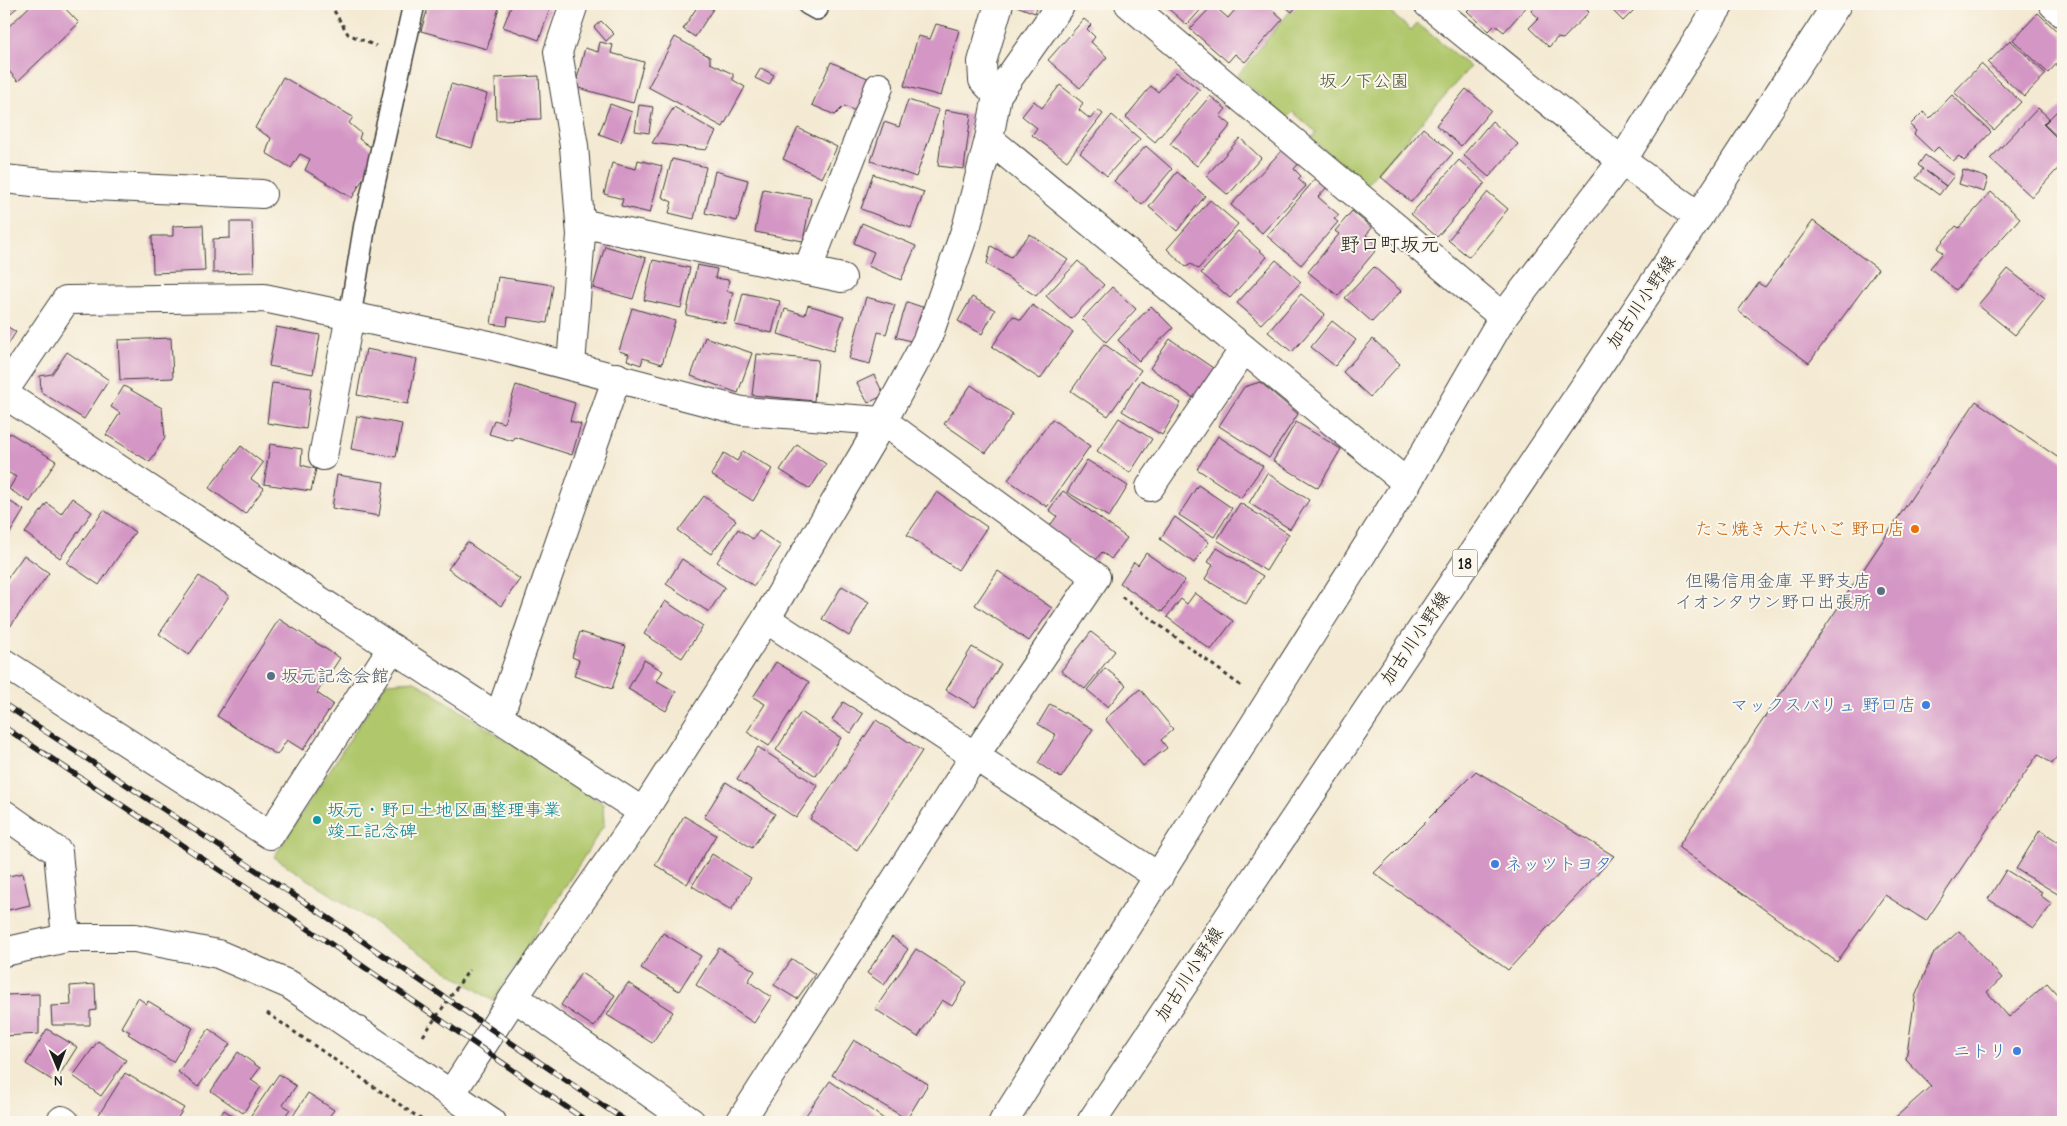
<svg xmlns="http://www.w3.org/2000/svg" width="2067" height="1126" font-family="'Comic Neue','Klee One',sans-serif">
  <style>
    .green { fill: #b0c76c; stroke: #667244 }
    .building { fill: #d496c5 }
    .lines { fill: none; stroke-linecap: round; stroke-linejoin: round }
    .service-casing { stroke: #3c3b37; stroke-width: 24 }
    .minor-casing { stroke: #3c3b37; stroke-width: 30 }
    .tertiary-casing { stroke: #3c3b37; stroke-width: 30 }
    .primary-casing { stroke: #3c3b37; stroke-width: 30 }
    .path { stroke: #3c3b37; stroke-width: 3; stroke-dasharray: 4 4; stroke-linecap: butt }
    .service { stroke: #fff; stroke-width: 21 }
    .minor { stroke: #fff; stroke-width: 28 }
    .tertiary { stroke: #fff; stroke-width: 28 }
    .primary { stroke: #fff; stroke-width: 28 }
    .rail-casing { stroke: #1c1c1c; stroke-width: 5.5 }
    .rail { stroke: #fbf7ec; stroke-width: 4; stroke-dasharray: 11; stroke-linecap: butt }
    .food-dot { fill: #e8710a; stroke: #fbf7ec; stroke-width: 2 }
    .service-dot { fill: #5c6f8a; stroke: #fbf7ec; stroke-width: 2 }
    .shop-dot { fill: #3f7fe0; stroke: #fbf7ec; stroke-width: 2 }
    .culture-dot { fill: #0f9aa8; stroke: #fbf7ec; stroke-width: 2 }
    .labels { text-anchor: middle; stroke-width: 4; stroke-linejoin: round; paint-order: stroke }
    .shield { fill: #fbf7ec; stroke: #5f5e5a; stroke-width: 1 }
    .shield-label { font-size: 16px; font-weight: bold; fill: #1c1c1c }
    .park-label { font-size: 18px; fill: #505838; stroke: #fbf7ec }
    .street-label { font-size: 18px; fill: #1c1c1c; stroke: #fbf7ec }
    .food-label { font-size: 18px; fill: #c56008; stroke: #fbf7ec; text-anchor: end }
    .service-label { font-size: 18px; fill: #4e5e75; stroke: #fbf7ec; text-anchor: end }
    .shop-label { font-size: 18px; fill: #366cbe; stroke: #fbf7ec; text-anchor: end }
    .culture-label { font-size: 18px; fill: #0d838f; stroke: #fbf7ec; text-anchor: start }
    .quarter-label { font-size: 20px; fill: #1c1c1c; stroke: #fbf7ec }
  </style>
  <rect width="100%" height="100%" fill="#fbf7ec"/>
  <filter id="ink" filterUnits="userSpaceOnUse"><feTurbulence type="fractalNoise" baseFrequency=".02" numOctaves="2"/><feDisplacementMap in="SourceGraphic" scale="10" xChannelSelector="R" yChannelSelector="G"/><feConvolveMatrix kernelMatrix="1 2 1 2 8 2 1 2 1" color-interpolation-filters="sRGB"/></filter>
  <filter id="wash" filterUnits="userSpaceOnUse"><feTurbulence type="fractalNoise" baseFrequency=".0096" numOctaves="4" result="noise"/><feDisplacementMap in="SourceGraphic" scale="20" xChannelSelector="R" yChannelSelector="G"/><feGaussianBlur stdDeviation="1.12" result="paint"/><feColorMatrix in="noise" values="0 0 0 0 0 0 0 0 0 0 0 0 0 0 0 0 0 1.4 0 .05"/><feComposite in="paint" operator="in"/></filter>
  <g filter="url(#wash)">
    <rect width="100%" height="100%" fill="#f4ead3"/>
    <g class="green">
      <polygon points="1296,4 1389,4 1385,8 1411,30 1417,23 1470,67 1366,185 1311,139 1316,132 1293,112 1287,118 1237,76"/>
      <polygon points="415,681 603,804 604,825 493,1001 274,857 386,683"/>
    </g>
    <g id="blocks">
      <g class="building">
        <polygon points="4,4 19,4 20,5 4,19"/>
        <polygon points="32,4 61,4 79,23 18,81 4,66 4,31"/>
        <polygon points="429,4 500,4 487,49 421,31"/>
        <polygon points="512,4 535,4 550,9 539,40 503,27"/>
        <polygon points="699,4 705,4 713,9 695,37 683,29"/>
        <polygon points="1011,4 1039,4 1035,13"/>
        <polygon points="1163,4 1206,4 1187,25"/>
        <polygon points="1240,4 1266,4 1283,19 1245,62 1235,54 1228,62 1190,29 1213,5 1228,18"/>
        <polygon points="1282,4 1298,4 1292,12"/>
        <polygon points="1474,4 1529,4 1504,32 1495,25 1489,31 1467,11"/>
        <polygon points="1538,4 1580,4 1589,12 1563,39 1557,38 1549,47 1529,28 1539,18 1531,11"/>
        <polygon points="1606,4 1640,4 1623,21"/>
        <polygon points="2038,13 2063,37 2063,57 2048,73 2013,40"/>
        <polygon points="1084,19 1091,25 1087,29 1095,37 1091,42 1107,57 1080,88 1048,60"/>
        <polygon points="601,21 614,34 606,41 594,27"/>
        <polygon points="936,24 959,30 941,96 904,86 918,36 930,39"/>
        <polygon points="675,37 710,57 710,63 733,74 733,80 745,87 723,127 648,87"/>
        <polygon points="2010,40 2046,74 2024,97 1988,63"/>
        <polygon points="600,42 613,45 611,53 644,62 633,103 575,87 585,48 598,52"/>
        <polygon points="831,62 872,80 858,112 844,106 835,115 812,105"/>
        <polygon points="1981,64 2021,102 1994,130 1954,92"/>
        <polygon points="761,68 774,75 769,85 755,78"/>
        <polygon points="1176,72 1200,90 1155,142 1126,117 1151,86 1158,92"/>
        <polygon points="539,76 541,119 496,120 495,78"/>
        <polygon points="283,77 353,117 349,123 361,133 359,139 378,152 352,198 305,170 310,159 300,154 291,168 266,153 271,138 255,128"/>
        <polygon points="451,84 487,94 472,148 436,138"/>
        <polygon points="1060,85 1083,103 1079,110 1090,119 1098,110 1103,114 1067,161 1032,135 1037,128 1022,116 1034,101 1042,108"/>
        <polygon points="1466,89 1491,110 1461,146 1436,125"/>
        <polygon points="1952,95 1991,132 1964,161 1959,156 1953,161 1938,147 1933,152 1914,134 1916,131 1910,125 1923,112 1930,118"/>
        <polygon points="1210,96 1226,109 1220,116 1231,125 1197,166 1170,144"/>
        <polygon points="908,100 939,110 916,177 871,161 884,122 899,127"/>
        <polygon points="610,104 632,112 621,142 599,134"/>
        <polygon points="639,105 653,107 649,133 635,131"/>
        <polygon points="2063,105 2063,142 2044,124"/>
        <polygon points="674,107 716,132 706,150 652,143"/>
        <polygon points="2038,108 2049,118 2043,124 2063,144 2063,163 2032,197 1990,159"/>
        <polygon points="945,110 971,114 964,169 938,166"/>
        <polygon points="1112,115 1140,139 1107,176 1080,153"/>
        <polygon points="1492,121 1518,144 1489,177 1463,155"/>
        <polygon points="798,128 837,147 822,178 783,159"/>
        <polygon points="1423,128 1453,153 1411,202 1381,177"/>
        <polygon points="1240,138 1261,158 1228,195 1206,176"/>
        <polygon points="1146,146 1172,169 1142,205 1114,181"/>
        <polygon points="1284,148 1300,162 1294,169 1301,176 1298,179 1306,186 1262,233 1231,205"/>
        <polygon points="1925,155 1954,176 1946,186 1926,171 1946,186 1939,195 1916,178 1923,169 1918,165"/>
        <polygon points="672,159 706,167 694,219 669,213 672,202 662,197"/>
        <polygon points="638,160 662,166 650,213 621,206 623,199 604,194 612,163 636,169"/>
        <polygon points="1459,160 1485,183 1437,237 1411,214"/>
        <polygon points="1963,170 1988,178 1984,192 1959,184"/>
        <polygon points="715,171 748,180 737,221 705,213"/>
        <polygon points="1177,172 1205,196 1177,231 1149,207"/>
        <polygon points="873,174 924,192 911,228 861,209"/>
        <polygon points="1317,177 1328,186 1318,197 1339,215 1334,219 1338,222 1301,265 1267,236"/>
        <polygon points="763,189 811,198 803,241 755,232"/>
        <polygon points="1488,192 1508,209 1469,257 1448,240"/>
        <polygon points="1991,192 2020,218 1956,290 1930,268 1943,253 1937,248 1956,226 1959,228"/>
        <polygon points="1210,200 1238,224 1198,269 1191,264 1186,267 1167,249"/>
        <polygon points="1352,211 1372,228 1366,235 1375,243 1372,247 1376,250 1338,296 1308,272 1339,234 1335,231"/>
        <polygon points="1813,221 1878,269 1809,363 1738,311 1758,283 1765,287"/>
        <polygon points="230,222 252,222 254,272 213,273 213,239 230,238"/>
        <polygon points="862,223 916,246 901,280 868,266 874,252 854,243"/>
        <polygon points="203,225 205,271 153,273 152,236 173,236 173,226"/>
        <polygon points="1238,231 1267,257 1230,298 1201,273"/>
        <polygon points="1030,234 1068,260 1036,296 987,264 991,246 1011,257"/>
        <polygon points="605,246 646,258 633,299 593,288"/>
        <polygon points="653,260 690,268 681,308 644,300"/>
        <polygon points="1276,260 1301,282 1261,324 1237,303"/>
        <polygon points="1078,261 1104,285 1071,319 1046,296"/>
        <polygon points="697,265 717,269 715,278 729,280 727,291 733,292 726,323 686,315"/>
        <polygon points="1374,267 1401,291 1372,322 1345,298"/>
        <polygon points="2008,269 2045,298 2015,335 1978,305"/>
        <polygon points="498,277 553,285 547,323 508,317 507,326 491,324"/>
        <polygon points="1112,287 1136,309 1106,342 1082,319"/>
        <polygon points="743,293 780,301 772,333 735,325"/>
        <polygon points="1301,294 1325,314 1292,352 1268,332"/>
        <polygon points="866,297 895,305 886,334 878,332 870,364 849,359"/>
        <polygon points="972,297 995,310 982,334 958,321"/>
        <polygon points="907,302 925,308 914,342 896,337"/>
        <polygon points="808,305 844,316 833,351 778,334 785,309 805,315"/>
        <polygon points="1032,305 1073,332 1040,379 992,347 1013,316 1021,320"/>
        <polygon points="1151,306 1173,328 1139,361 1118,340"/>
        <polygon points="632,308 675,321 662,364 643,358 641,365 627,360 629,354 619,351"/>
        <polygon points="1332,321 1356,340 1335,366 1311,347"/>
        <polygon points="5,325 16,332 4,351 4,327"/>
        <polygon points="276,327 320,335 313,374 269,366"/>
        <polygon points="705,337 752,353 738,393 691,376"/>
        <polygon points="171,338 173,378 120,380 118,340"/>
        <polygon points="1170,339 1219,372 1198,401 1150,368"/>
        <polygon points="1373,339 1400,364 1370,397 1343,372"/>
        <polygon points="1104,344 1141,370 1108,416 1071,391"/>
        <polygon points="366,349 417,359 408,404 357,395"/>
        <polygon points="67,352 109,380 84,419 41,392 40,376 52,374"/>
        <polygon points="757,354 818,360 814,401 752,395"/>
        <polygon points="874,375 884,395 868,403 857,383"/>
        <polygon points="1141,380 1181,403 1162,435 1122,411"/>
        <polygon points="1260,382 1298,414 1269,458 1219,426 1244,387"/>
        <polygon points="272,383 311,388 306,429 267,423"/>
        <polygon points="516,385 575,403 570,421 581,424 572,455 515,437 513,441 489,434 494,420 504,423"/>
        <polygon points="971,385 1013,414 986,453 944,424"/>
        <polygon points="124,386 162,408 165,437 150,462 106,435 120,413 111,407"/>
        <polygon points="1976,401 2063,461 2063,748 2052,764 2038,754 1926,921 1885,895 1837,962 1678,847"/>
        <polygon points="357,416 402,424 396,457 351,449"/>
        <polygon points="1119,418 1152,439 1130,473 1097,451"/>
        <polygon points="1052,419 1090,446 1047,507 1008,480"/>
        <polygon points="1296,422 1341,449 1318,488 1273,461"/>
        <polygon points="10,433 56,461 30,502 9,489 16,477 4,470 4,443"/>
        <polygon points="1218,436 1263,466 1241,498 1197,469"/>
        <polygon points="270,444 302,449 301,465 316,469 311,491 264,484"/>
        <polygon points="797,445 826,464 810,489 780,470"/>
        <polygon points="241,446 263,463 251,479 264,488 245,514 209,488"/>
        <polygon points="743,451 772,469 753,501 711,475 724,453 737,461"/>
        <polygon points="1087,460 1128,486 1109,517 1067,492"/>
        <polygon points="1267,473 1309,500 1290,529 1249,503"/>
        <polygon points="337,475 384,482 379,516 332,508"/>
        <polygon points="1198,485 1232,508 1214,537 1179,515"/>
        <polygon points="1063,491 1127,538 1111,559 1102,552 1095,561 1049,527 1057,516 1049,510"/>
        <polygon points="937,492 987,527 958,570 907,535"/>
        <polygon points="704,496 736,520 711,554 678,531"/>
        <polygon points="4,498 24,510 4,543"/>
        <polygon points="72,498 92,512 60,558 25,533 47,503 61,514"/>
        <polygon points="1240,503 1289,534 1266,571 1217,540"/>
        <polygon points="104,510 135,532 99,585 67,563"/>
        <polygon points="1175,517 1209,542 1194,563 1160,539"/>
        <polygon points="738,529 753,539 759,531 781,546 754,586 717,562"/>
        <polygon points="467,542 520,579 501,606 448,569"/>
        <polygon points="1217,548 1263,576 1246,604 1205,579 1213,565 1208,562"/>
        <polygon points="1146,553 1185,580 1162,612 1120,583 1134,562 1138,565"/>
        <polygon points="24,555 49,573 4,635 4,583"/>
        <polygon points="682,559 725,587 709,612 666,584"/>
        <polygon points="998,571 1052,608 1029,641 975,605"/>
        <polygon points="199,576 229,596 189,655 159,634"/>
        <polygon points="842,586 869,602 849,636 822,619"/>
        <polygon points="1195,593 1233,621 1211,650 1167,617 1181,599 1187,604"/>
        <polygon points="665,601 703,626 682,658 644,634"/>
        <polygon points="279,619 340,658 317,693 333,704 303,750 287,740 277,755 217,716"/>
        <polygon points="580,632 626,646 612,689 574,676 579,660 572,657"/>
        <polygon points="1091,632 1115,651 1085,689 1061,671"/>
        <polygon points="972,647 1001,664 975,707 946,690"/>
        <polygon points="644,660 663,671 657,681 676,692 666,711 628,689"/>
        <polygon points="776,662 809,682 769,746 747,732 765,704 753,697"/>
        <polygon points="1105,668 1126,685 1108,707 1087,690"/>
        <polygon points="1140,689 1173,729 1161,740 1167,748 1143,766 1105,719"/>
        <polygon points="843,702 863,714 851,733 832,720"/>
        <polygon points="1050,704 1093,729 1061,778 1038,763 1056,735 1038,724"/>
        <polygon points="801,712 841,738 816,776 776,750"/>
        <polygon points="876,720 922,751 857,850 810,819"/>
        <polygon points="758,747 818,786 796,818 737,779"/>
        <polygon points="1476,771 1614,856 1508,970 1374,873"/>
        <polygon points="726,782 775,814 752,848 704,817"/>
        <polygon points="684,816 716,835 687,884 655,865"/>
        <polygon points="2040,830 2063,845 2063,893 2061,896 2016,869"/>
        <polygon points="712,854 751,878 731,910 692,886"/>
        <polygon points="2006,870 2042,892 2040,895 2052,904 2034,928 1988,899"/>
        <polygon points="23,873 30,905 4,911 4,877"/>
        <polygon points="1959,931 2002,978 1987,992 2009,1017 2047,983 2063,1001 2063,1122 1890,1122 1931,1086 1906,1060 1915,997 1933,954"/>
        <polygon points="663,933 701,956 679,991 641,968"/>
        <polygon points="892,937 908,949 884,985 867,973"/>
        <polygon points="719,948 755,971 748,981 771,997 754,1023 696,985"/>
        <polygon points="916,949 967,982 952,1006 942,1000 918,1037 875,1009"/>
        <polygon points="792,959 815,974 797,999 774,985"/>
        <polygon points="581,973 615,995 594,1027 561,1005"/>
        <polygon points="628,983 673,1012 652,1043 607,1015"/>
        <polygon points="95,984 96,1010 90,1011 90,1025 52,1025 51,1006 71,1005 70,986"/>
        <polygon points="39,994 39,1034 4,1036 4,995"/>
        <polygon points="138,998 147,1004 148,1001 193,1028 173,1062 128,1034 130,1032 121,1027"/>
        <polygon points="47,1029 77,1047 55,1082 26,1064"/>
        <polygon points="209,1029 230,1044 198,1087 178,1072"/>
        <polygon points="854,1040 928,1084 907,1119 832,1075"/>
        <polygon points="98,1041 126,1060 101,1096 73,1076"/>
        <polygon points="238,1052 260,1068 251,1080 261,1087 243,1113 211,1091"/>
        <polygon points="125,1073 184,1108 175,1122 108,1122 98,1116"/>
        <polygon points="279,1074 296,1086 283,1105 290,1109 281,1122 255,1122 249,1118"/>
        <polygon points="830,1081 884,1119 882,1122 801,1122"/>
        <polygon points="308,1093 334,1110 325,1122 289,1122"/>
        <polygon points="224,1110 242,1122 216,1122"/>
      </g>
    </g>
  </g>
  <g filter="url(#ink)">
    <use href="#blocks" fill-opacity="0" stroke="#3c3b37" stroke-width="1"/>
    <g class="lines">
      <g class="service-casing">
        <g id="service">
          <polyline points="808,4 817,9"/>
          <polyline points="350,316 365,224 414,4"/>
        </g>
      </g>
      <g class="minor-casing">
        <g id="minor">
          <polyline points="1129,4 1503,317"/>
          <polyline points="1428,4 1622,161 1699,216"/>
          <polyline points="2053,4 2063,13"/>
          <polyline points="997,95 983,80 982,62 999,4"/>
          <polyline points="989,139 1407,483"/>
          <polyline points="4,179 52,184 262,194"/>
          <polyline points="580,223 842,278"/>
          <polyline points="807,271 879,87"/>
          <polyline points="571,365 581,235 574,146 558,52 574,4"/>
          <polyline points="4,391 66,300 264,298 489,345 742,411 883,421 1096,577 976,754 740,1122"/>
          <polyline points="4,394 643,812"/>
          <polyline points="323,456 350,316"/>
          <polyline points="1150,487 1244,349"/>
          <polyline points="766,619 1159,877"/>
          <polyline points="4,663 270,835 392,648"/>
          <polyline points="499,717 617,377"/>
          <polyline points="4,814 58,852 66,938"/>
          <polyline points="451,1094 514,997"/>
          <polyline points="60,1122 62,1120 65,1122"/>
          <polyline points="691,1122 514,997 643,812 766,619 883,421 927,340 967,225 989,139 997,95 1061,4"/>
        </g>
      </g>
      <g class="tertiary-casing">
        <polyline id="tertiary" points="4,952 66,938 135,938 218,954 290,985 492,1122"/>
      </g>
      <g class="primary-casing">
        <g id="primary">
          <polyline points="1003,1122 1407,483 1503,317 1622,161 1720,4"/>
          <polyline points="1091,1122 1699,216 1837,4"/>
        </g>
      </g>
      <g class="path">
        <polyline points="330,4 348,34 376,46"/>
        <polyline points="1122,597 1241,686"/>
        <polyline points="267,1013 425,1122"/>
        <polyline points="423,1036 469,970"/>
      </g>
      <use href="#service" class="service"/>
      <use href="#minor" class="minor"/>
      <use href="#tertiary" class="tertiary"/>
      <use href="#primary" class="primary"/>
      <g class="rail-casing">
        <g id="rail">
          <polyline points="4,704 336,923 627,1122"/>
          <polyline points="4,727 325,940 588,1122"/>
        </g>
      </g>
      <use href="#rail" class="rail"/>
    </g>
  </g>
  <circle class="food-dot" cx="1915" cy="529" r="5"/>
  <g class="service-dot">
    <circle cx="1881" cy="591" r="5"/>
    <circle cx="271" cy="676" r="5"/>
  </g>
  <g class="shop-dot">
    <circle cx="1926" cy="705" r="5"/>
    <circle cx="1495" cy="864" r="5"/>
    <circle cx="2017" cy="1051" r="5"/>
  </g>
  <circle class="culture-dot" cx="317" cy="820" r="5"/>
  <g class="labels">
    <rect class="shield" x="1452.5" y="549.5" width="25" height="27" rx="4"/>
    <g class="shield-label">
      <text x="1465" y="569">18</text>
    </g>
    <g class="park-label">
      <text x="1364" y="87">坂ノ下公園</text>
    </g>
    <g class="street-label">
      <text transform="translate(1641 302) rotate(-56)" y="6">加古川小野線</text>
      <text transform="translate(1415 638) rotate(-56)" y="6">加古川小野線</text>
      <text transform="translate(1189 974) rotate(-57)" y="6">加古川小野線</text>
    </g>
    <g class="food-label">
      <text x="1905" y="535">たこ焼き 大だいご 野口店</text>
    </g>
    <g class="service-label">
      <text x="1871" y="587">但陽信用金庫 平野支店<tspan x="1871" dy="21">イオンタウン野口出張所</tspan></text>
      <text x="281" y="682" text-anchor="start">坂元記念会館</text>
    </g>
    <g class="shop-label">
      <text x="1916" y="711">マックスバリュ 野口店</text>
      <text x="1505" y="870" text-anchor="start">ネッツトヨタ</text>
      <text x="2007" y="1057">ニトリ</text>
    </g>
    <g class="culture-label">
      <text x="327" y="816">坂元・野口土地区画整理事業<tspan x="327" dy="21">竣工記念碑</tspan></text>
    </g>
    <g class="quarter-label">
      <text x="1390" y="251">野口町坂元</text>
    </g>
  </g>
  <rect width="2067" height="1126" fill="none" stroke="#fbf7ec" stroke-width="20"/>
  <g transform="translate(58 1068) rotate(179)" stroke="#fbf7ec" stroke-width="4" paint-order="stroke">
  <path d="M0-4L9 19L0 12L-9 19Z" fill="#1c1c1c"/>
  <text y="-8" font-size="14" font-weight="bold" text-anchor="middle" fill="#1c1c1c">N</text>
  </g>
</svg>
